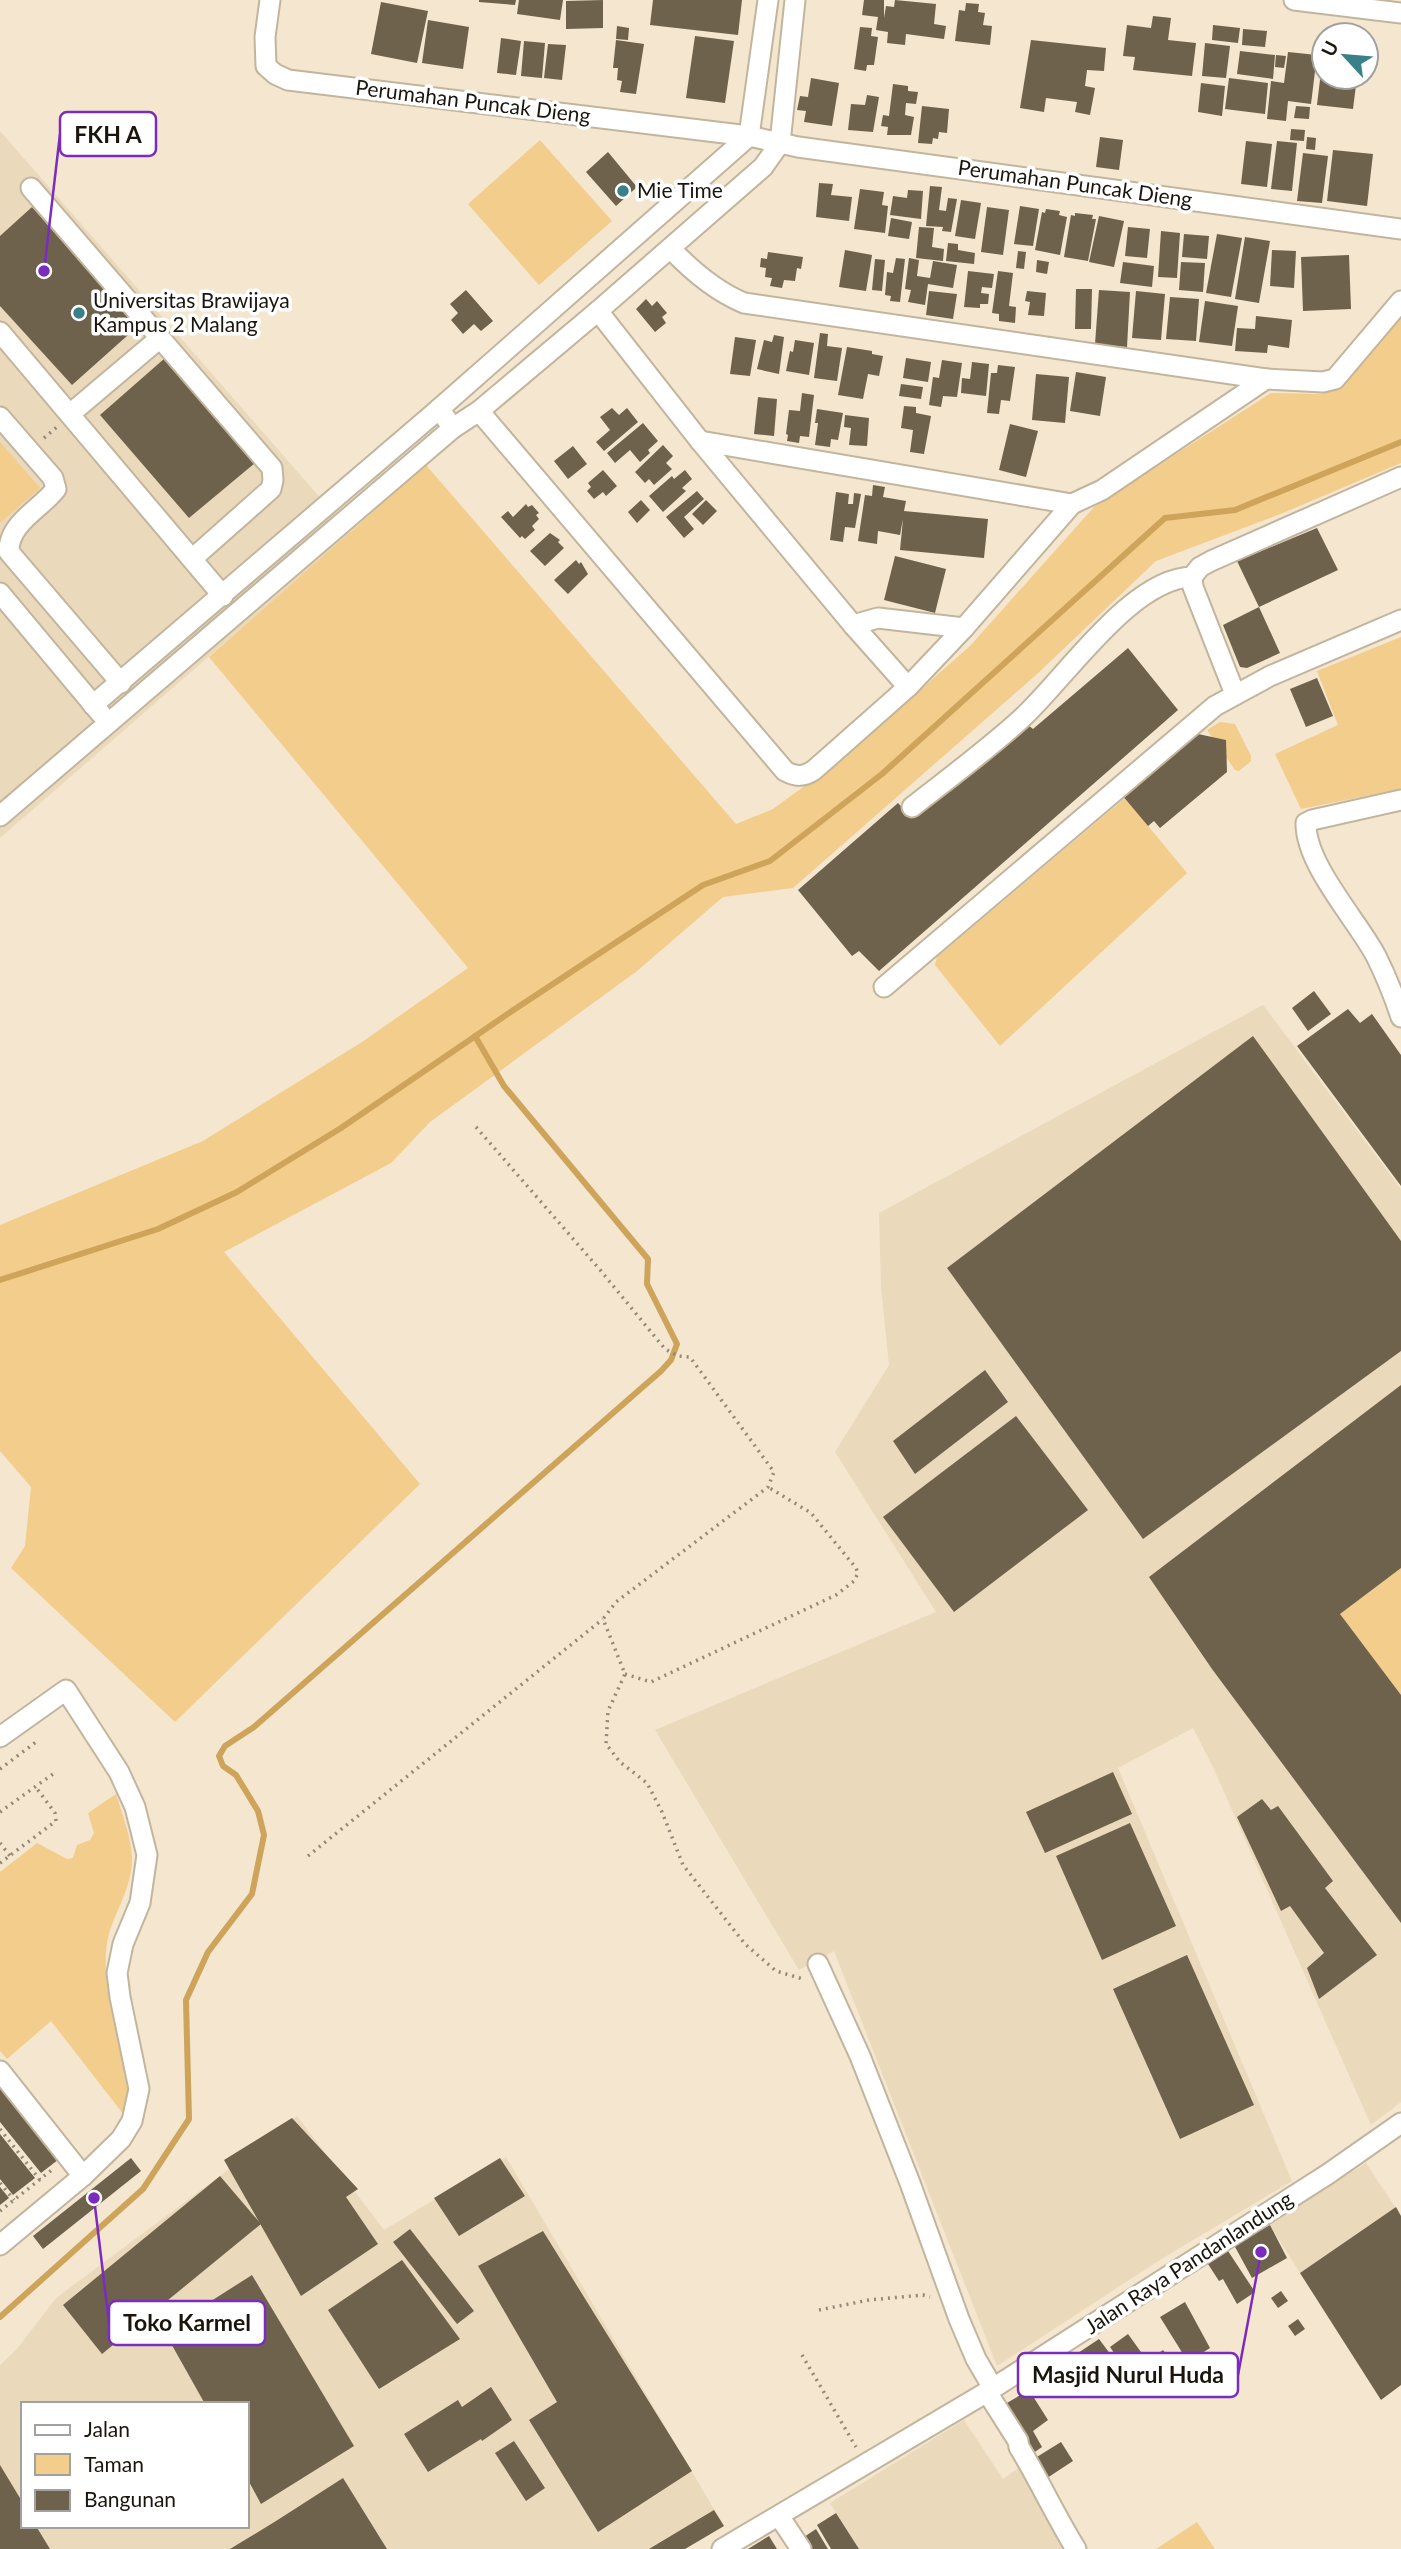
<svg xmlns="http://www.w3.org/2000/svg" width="1401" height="2549" font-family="Lato,sans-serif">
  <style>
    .built { fill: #ebd9bb; fill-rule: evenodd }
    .green { fill: #f3cd8b }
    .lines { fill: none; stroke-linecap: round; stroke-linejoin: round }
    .stream { stroke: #cda45a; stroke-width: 6 }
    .building { fill: #6e624d }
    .minor-casing { stroke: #c2b59e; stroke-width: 23 }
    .path { stroke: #938979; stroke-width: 3.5; stroke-dasharray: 2 5; stroke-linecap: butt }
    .minor { stroke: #fff; stroke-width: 19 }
    .poi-dot { fill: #39808a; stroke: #fff; stroke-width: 2.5 }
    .labels { text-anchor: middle; stroke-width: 7; stroke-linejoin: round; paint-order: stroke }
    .street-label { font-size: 21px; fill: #1a150d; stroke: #fff }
    .poi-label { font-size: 21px; fill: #1a150d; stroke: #fff; text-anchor: start }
    .leader { fill: none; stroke: #7b2cbf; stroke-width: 2.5 }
    .callout-dot { fill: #7b2cbf; stroke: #fff; stroke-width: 2.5 }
    .callout { fill: #fff; stroke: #7b2cbf; stroke-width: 2.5 }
    .callout-label { font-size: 23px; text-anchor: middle; font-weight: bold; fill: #1a150d }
  </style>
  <rect width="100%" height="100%" fill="#f4e6cf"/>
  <g class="built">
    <polygon points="0,131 351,533 0,838"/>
    <polygon points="1263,1005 1401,1189 1401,2102 1371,2125 1213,1767 1193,1728 1118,1768 1292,2181 1163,2258 997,2366 834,1951 799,1970 655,1730 936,1612 835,1452 889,1365 881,1287 879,1213"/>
    <path d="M297 2116 384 2230 506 2157 724 2526 685 2549H0V2365L17 2349 56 2298 220 2176ZM23 2404H247V2526H23Z"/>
    <polygon points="1366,2163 1401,2216 1401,2385 1300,2273 1270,2225"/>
    <polygon points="964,2420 1003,2479 1026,2463 1072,2549 859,2549 830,2503"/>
  </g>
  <g class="green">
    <polygon points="540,140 612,221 539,285 468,204"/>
    <polygon points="1401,316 1401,463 1283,513 1156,561 1036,675 793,888 723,897 637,971 430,1122 391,1163 224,1252 420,1484 175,1722 11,1568 25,1546 31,1487 0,1451 0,1225 203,1141 362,1042 468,968 209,657 426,465 736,824 773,809 843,758 970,646 1095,506 1271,393 1321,394 1340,387 1354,373"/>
    <polygon points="0,442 40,488 0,523"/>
    <polygon points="1401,637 1401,789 1301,809 1275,754 1338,725 1317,671"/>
    <polygon points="1220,722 1235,724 1251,756 1251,761 1239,771 1235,770 1207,730"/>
    <polygon points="1125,798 1187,873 1000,1046 935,965 937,957"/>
    <polygon points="1401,1568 1401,1695 1340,1614"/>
    <path d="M116 1794C122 1814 131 1836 132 1857 133 1885 116 1909 109 1934 105 1948 105 1968 107 1983 111 2026 138 2071 124 2115L51 2021 7 2059 0 2051V1872L37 1843 67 1859 73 1858 77 1845 90 1840 94 1833 88 1813Z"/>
    <polygon points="1197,2522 1215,2549 1156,2549"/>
  </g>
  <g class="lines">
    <g class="stream">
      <polyline points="0,1280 158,1229 237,1192 341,1128 512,1011 703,885 770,861 882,774 1165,518 1235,510 1401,442"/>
      <polyline points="0,2317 143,2189 189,2119 186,2000 208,1952 252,1894 264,1835 258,1811 236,1775 223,1766 219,1756 225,1746 254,1727 661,1371 671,1360 677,1344 647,1284 648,1259 504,1086 475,1036"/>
    </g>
  </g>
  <g class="building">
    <polygon points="479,0 516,0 515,5 479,2"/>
    <polygon points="519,0 563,0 560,20 517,14"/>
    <polygon points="603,0 603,28 566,29 566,1"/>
    <polygon points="653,0 742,0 738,35 650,25"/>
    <polygon points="864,0 884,0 884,18 886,6 894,7 895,0 936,4 934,24 946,26 944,39 906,34 905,45 887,43 888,32 876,30 878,17 862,15"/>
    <polygon points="381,2 428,11 417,63 371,54"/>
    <polygon points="966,3 979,4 978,12 985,13 983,25 992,26 990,45 955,41 959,10 965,11"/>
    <polygon points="1153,16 1171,18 1168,40 1196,43 1192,76 1133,70 1135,57 1123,56 1127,25 1151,28"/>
    <polygon points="428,20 469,27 463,69 422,63"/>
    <polygon points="1213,25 1240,28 1238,43 1212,40"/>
    <polygon points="617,26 629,28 628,40 616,39"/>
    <polygon points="860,27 872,28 871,36 878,37 874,65 867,65 866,71 854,69"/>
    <polygon points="1243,29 1267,31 1265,47 1242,45"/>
    <polygon points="695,36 734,41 725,103 686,98"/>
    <polygon points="501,38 521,41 516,75 497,73"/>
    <polygon points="616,40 644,44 636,94 620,92 622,81 617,80 618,68 613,68"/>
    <polygon points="1031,40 1106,48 1104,71 1087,70 1085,86 1095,88 1090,115 1075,112 1077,102 1046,98 1044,112 1020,108"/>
    <polygon points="524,41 545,43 542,78 521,76"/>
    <polygon points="1205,43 1230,46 1226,78 1202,76"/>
    <polygon points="548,44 566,45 562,80 544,78"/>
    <polygon points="1240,51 1275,55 1273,79 1237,74"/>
    <polygon points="1288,52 1317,55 1311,104 1288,101 1286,121 1267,119 1271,81 1284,83"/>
    <polygon points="1276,55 1286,56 1284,68 1275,67"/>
    <polygon points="1322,63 1324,77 1357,77 1353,109 1317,105"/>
    <polygon points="811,78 839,83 832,126 804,122 806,111 797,110 800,96 808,97"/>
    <polygon points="1229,78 1268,83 1265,114 1225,109"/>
    <polygon points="1201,83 1225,86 1222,116 1198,112"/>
    <polygon points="893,84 908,86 908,91 918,92 916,104 906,103 905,115 914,117 911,135 887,135 888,127 881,126 883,115 889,116"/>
    <polygon points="867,95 879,97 873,132 848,130 851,104 865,105"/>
    <polygon points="922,106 949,109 947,133 939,132 938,139 933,138 932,144 918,143"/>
    <polygon points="1296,106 1310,107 1309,119 1294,118"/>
    <polygon points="1291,129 1305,130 1304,141 1290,140"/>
    <polygon points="1100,137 1123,140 1119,170 1096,167"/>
    <polygon points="1307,137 1316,138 1315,150 1306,149"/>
    <polygon points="1246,141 1272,144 1267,187 1241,184"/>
    <polygon points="1277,141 1297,143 1292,191 1271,189"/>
    <polygon points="1333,150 1373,154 1367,206 1327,201"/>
    <polygon points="608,152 637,187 616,206 586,172"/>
    <polygon points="1303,153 1328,156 1322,203 1297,201"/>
    <polygon points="819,183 833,184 831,195 852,197 849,221 816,217"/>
    <polygon points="930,186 942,187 939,210 946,211 948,198 957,199 951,232 942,231 943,227 926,226"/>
    <polygon points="860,189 884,192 882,205 888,206 885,233 854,229"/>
    <polygon points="908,190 923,191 921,219 890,215 893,196 907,198"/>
    <polygon points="961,200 981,203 975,239 955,236"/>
    <polygon points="1020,206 1039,209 1033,246 1014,244"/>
    <polygon points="32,207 137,327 72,385 0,306 0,236"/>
    <polygon points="987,207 1009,210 1003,255 981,252"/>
    <polygon points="1046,209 1060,211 1059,215 1067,217 1060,255 1035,250 1042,212 1045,213"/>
    <polygon points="1075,213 1093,215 1092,219 1096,219 1088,261 1064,257 1071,215 1075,216"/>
    <polygon points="1099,216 1124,221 1114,267 1089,262"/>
    <polygon points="891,218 912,222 909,239 888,236"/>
    <polygon points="919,227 934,228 932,247 944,249 943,261 916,258"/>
    <polygon points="1128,227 1150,229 1147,258 1125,256"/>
    <polygon points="1161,231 1180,233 1177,278 1158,277"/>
    <polygon points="1184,234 1209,236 1207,259 1182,257"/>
    <polygon points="1217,234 1242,238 1231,297 1206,293"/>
    <polygon points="1245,237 1270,241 1259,303 1235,299"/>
    <polygon points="948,243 958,244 958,250 975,253 974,264 946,261"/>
    <polygon points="845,250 872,255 866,291 839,287"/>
    <polygon points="1272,250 1296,251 1294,288 1270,286"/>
    <polygon points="1018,251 1026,252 1024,269 1016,268"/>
    <polygon points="768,252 803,257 801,269 797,268 795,281 784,280 782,288 770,286 772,278 765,277 766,268 760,267 761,258 767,259"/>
    <polygon points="1349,255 1351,309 1303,311 1301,257"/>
    <polygon points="896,258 905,259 900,302 890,301 891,296 885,295 887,272 893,273"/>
    <polygon points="909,258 919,260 917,276 930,278 933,261 957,265 953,288 928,284 925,305 908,302 911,290 905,289"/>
    <polygon points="875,259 885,260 882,291 872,290"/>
    <polygon points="1037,260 1049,262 1047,274 1036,272"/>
    <polygon points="1123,262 1154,266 1152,287 1120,283"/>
    <polygon points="1181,262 1205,263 1203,292 1179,290"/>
    <polygon points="968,271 994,274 992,288 982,287 981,293 989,294 988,304 980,304 980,308 964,307"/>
    <polygon points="998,271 1013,273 1009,306 1016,307 1015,323 999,321 999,314 992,313"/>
    <polygon points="1076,289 1092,289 1091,329 1075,329"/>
    <polygon points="466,290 493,321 481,331 474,324 463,334 451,320 458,313 450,304"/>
    <polygon points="1099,290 1130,292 1127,347 1095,344"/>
    <polygon points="929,291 957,294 953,319 926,315"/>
    <polygon points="1027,291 1046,293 1044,316 1028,315 1030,302 1025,301"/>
    <polygon points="1136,291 1165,294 1161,340 1132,338"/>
    <polygon points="1170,297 1199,299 1196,341 1166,339"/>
    <polygon points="646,299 652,306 657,301 667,313 662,317 666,323 655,332 636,309"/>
    <polygon points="1205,301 1238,306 1232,346 1199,342"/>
    <polygon points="1256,316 1292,320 1289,348 1268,345 1267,353 1235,351 1237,328 1255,329"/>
    <polygon points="820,333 828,334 827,346 842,348 837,381 814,378"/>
    <polygon points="774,335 784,337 779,374 757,369 764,340 772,342"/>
    <polygon points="735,337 756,340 750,376 730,374"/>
    <polygon points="795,340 814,343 809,375 786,371 790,351 793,352"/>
    <polygon points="847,347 872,351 872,354 883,356 879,376 868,374 863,399 838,395"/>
    <polygon points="165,358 255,463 189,518 100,415"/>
    <polygon points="906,358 931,362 928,382 903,378"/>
    <polygon points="942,360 962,363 957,397 943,396 941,407 929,405 933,377 939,378"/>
    <polygon points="972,362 989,364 986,396 961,393 962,378 970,379"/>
    <polygon points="998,365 1015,367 1010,401 1001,400 999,414 987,413 991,373 997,373"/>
    <polygon points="1076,372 1106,377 1100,416 1070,411"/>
    <polygon points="1036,374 1069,377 1065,423 1032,420"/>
    <polygon points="901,384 923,387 921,399 899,396"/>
    <polygon points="802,393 814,395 809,437 800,436 799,443 787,441 788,435 786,434 789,410 800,411"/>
    <polygon points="758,397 777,399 774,436 754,434"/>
    <polygon points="904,406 916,407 916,413 931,416 924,454 910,452 913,430 901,428"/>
    <polygon points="612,408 619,415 627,408 638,422 604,451 596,442 610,430 600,417"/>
    <polygon points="817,409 843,413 838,440 831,439 830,447 815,445 818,423 815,423"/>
    <polygon points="845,415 869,418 867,446 849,445 851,428 844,427"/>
    <polygon points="643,423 658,441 648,450 650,453 640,462 630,450 615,463 607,453"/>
    <polygon points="1010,424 1038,431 1026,477 999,470"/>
    <polygon points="663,445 673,456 666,463 672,469 654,485 649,479 645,483 635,472"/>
    <polygon points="573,446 587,464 568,479 554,461"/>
    <polygon points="603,470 617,486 606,496 603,492 594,499 587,491 591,487 588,483"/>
    <polygon points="685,470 692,479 682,488 686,491 663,512 649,496 672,476 674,479"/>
    <polygon points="873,485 885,487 883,497 906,501 904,511 988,519 984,558 900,550 903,519 900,535 878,531 877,544 858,541 865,495 872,496"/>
    <polygon points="697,491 704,499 684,517 694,529 684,538 666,517"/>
    <polygon points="836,492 849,494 848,504 853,504 854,493 861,494 855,528 845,527 843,542 830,540"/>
    <polygon points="641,500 650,510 637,523 628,512"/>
    <polygon points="706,500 717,511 703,525 692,514"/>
    <polygon points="526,504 528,507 532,505 539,513 536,515 539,519 532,526 535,530 525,539 522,536 520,538 501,517 508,511 513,517"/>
    <polygon points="1317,528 1338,570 1259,607 1237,561"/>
    <polygon points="550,533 560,540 558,542 564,548 545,566 530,551"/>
    <polygon points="895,556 946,569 935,613 884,600"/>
    <polygon points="576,560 579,564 581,562 588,574 568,594 554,580"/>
    <polygon points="1259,607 1280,653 1247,668 1240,667 1223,625"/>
    <polygon points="1128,648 1178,710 879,971 859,951 852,956 798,890 898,803 912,818 1008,736 1028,725 1033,729"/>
    <polygon points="1317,678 1333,716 1306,727 1290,689"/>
    <polygon points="1198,734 1226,740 1227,772 1160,828 1154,821 1148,826 1122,795"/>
    <polygon points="1314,991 1331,1014 1308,1031 1292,1008"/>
    <polygon points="1348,1009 1360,1023 1372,1014 1401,1055 1401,1186 1297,1046"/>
    <polygon points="1253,1036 1401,1241 1401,1351 1143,1539 947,1268"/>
    <polygon points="985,1370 1008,1402 915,1474 893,1441"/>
    <polygon points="1401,1385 1401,1568 1340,1614 1401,1695 1401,1923 1212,1669 1149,1577"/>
    <polygon points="1016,1416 1088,1510 954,1612 883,1517"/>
    <polygon points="1113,1772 1132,1814 1045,1853 1026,1812"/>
    <polygon points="1262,1799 1271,1810 1278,1806 1333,1881 1325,1888 1377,1955 1319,1999 1307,1968 1324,1953 1290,1906 1281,1911 1237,1817"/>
    <polygon points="1130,1823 1176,1926 1102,1960 1056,1856"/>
    <polygon points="1187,1955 1254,2105 1180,2139 1113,1989"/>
    <polygon points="0,2077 63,2156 41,2173 0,2122"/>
    <polygon points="292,2118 358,2189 346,2197 378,2244 301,2296 224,2160"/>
    <polygon points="0,2134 35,2178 13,2195 0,2179"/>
    <polygon points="131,2158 141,2171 43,2249 33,2236"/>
    <polygon points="500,2158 525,2196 459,2236 434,2198"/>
    <polygon points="220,2176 261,2224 102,2354 63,2305"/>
    <polygon points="0,2187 9,2198 0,2205"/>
    <polygon points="1396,2207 1401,2216 1401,2385 1381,2400 1300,2273"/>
    <polygon points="1270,2225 1287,2258 1252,2278 1234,2245"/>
    <polygon points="410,2229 474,2311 457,2324 393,2242"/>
    <polygon points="543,2231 692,2471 598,2532 529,2420 557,2402 478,2266"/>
    <polygon points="1228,2251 1255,2292 1237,2304 1223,2279 1219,2281 1208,2264"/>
    <polygon points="402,2260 460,2339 379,2389 328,2310"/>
    <polygon points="252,2275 354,2446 261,2504 247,2478 247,2404 205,2404 164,2331"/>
    <polygon points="1281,2291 1288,2301 1278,2308 1271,2298"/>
    <polygon points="1185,2302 1210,2348 1188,2362 1160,2317"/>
    <polygon points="1298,2319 1305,2329 1295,2336 1288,2326"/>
    <polygon points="1128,2334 1146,2359 1128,2373 1110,2347"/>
    <polygon points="1099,2339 1123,2371 1102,2386 1078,2353"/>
    <polygon points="1163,2350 1171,2361 1158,2371 1149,2360"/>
    <polygon points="491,2387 512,2420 482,2441 481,2439 428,2472 404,2434 458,2400 462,2407"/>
    <polygon points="1029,2390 1048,2420 1033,2431 1042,2447 1029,2456 1000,2407"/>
    <polygon points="514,2441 545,2488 526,2501 495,2453"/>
    <polygon points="1061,2442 1073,2461 1044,2480 1032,2460"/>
    <polygon points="0,2465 23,2503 23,2526 36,2526 50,2549 0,2549"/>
    <polygon points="343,2478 387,2549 230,2549 276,2521"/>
    <polygon points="714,2510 724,2526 685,2549 649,2549"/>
    <polygon points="836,2513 859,2549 831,2549 817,2525"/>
    <polygon points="816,2529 828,2549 804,2549 798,2541"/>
    <polygon points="769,2536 777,2549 748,2549"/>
  </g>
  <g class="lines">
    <g class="minor-casing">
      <g id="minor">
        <polyline points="270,0 265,37 266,66 275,74 288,80 749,136 798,147 1401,229"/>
        <polyline points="768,0 749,136 439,409 453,428 479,411 598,311 763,167 780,143 795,0"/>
        <polyline points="1294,0 1401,13"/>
        <polyline points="31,188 272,468 273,480 271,489 192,559"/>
        <path d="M671 249C692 271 715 291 744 303L1266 379"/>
        <polyline points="598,311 700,441 853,625 908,687"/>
        <polyline points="0,332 223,596"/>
        <path d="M479 411 785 771C796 777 804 777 814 770L908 687 964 628 1072 504 1102 490 1266 379 1323 382 1335 379 1401 301"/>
        <polyline points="70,414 160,338"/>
        <path d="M0 417 53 478 56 489C41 509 8 523 9 552L121 683"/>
        <polyline points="700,441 1072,504"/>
        <polyline points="0,593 101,714"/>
        <polyline points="853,625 878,618 964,628"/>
        <polyline points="1235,694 1193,587 1192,577 1200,567 1211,561 1401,477"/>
        <polyline points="93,705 439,409"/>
        <path d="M1401 800 1312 820 1306 823C1305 864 1357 920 1376 956 1386 976 1394 996 1401 1017"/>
        <path d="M912 807C949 778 987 750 1021 719 1065 679 1131 578 1192 577"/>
        <polyline points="0,816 453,428"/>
        <polyline points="884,987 1215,706 1270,676 1401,620"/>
        <polyline points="0,1737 66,1690 119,1772 135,1807 147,1855 140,1903 123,1944 117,1973 120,1997 139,2089 132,2121 121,2139 83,2176 0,2245"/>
        <polyline points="818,1964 860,2056 910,2183 959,2319 976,2359 993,2388"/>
        <polyline points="0,2071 83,2176"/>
        <path d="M987 2392 1018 2441 1019 2447C1039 2480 1055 2515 1076 2549"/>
        <polyline points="779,2516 801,2549"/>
        <polyline points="722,2549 987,2392 1328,2174 1401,2123"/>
      </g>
    </g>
    <g class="path">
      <polyline points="44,438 57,427"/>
      <polyline points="476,1127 601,1271 665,1349 678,1356 690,1357 774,1472 768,1487 616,1602 603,1619 625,1674 608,1711 606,1744 620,1762 647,1783 662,1812 683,1865 745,1944 776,1971 803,1979"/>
      <polyline points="625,1674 651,1682 836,1595 854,1581 858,1573 856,1568 811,1513 768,1487"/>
      <polyline points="0,1769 36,1742"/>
      <polyline points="0,1812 53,1774"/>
      <polyline points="0,1843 10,1856"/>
      <polyline points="308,1856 603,1619"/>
      <polyline points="0,1863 56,1821 55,1813 35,1786"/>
      <polyline points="0,2129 40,2180"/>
      <polyline points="0,2183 14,2200"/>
      <polyline points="0,2211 53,2169"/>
      <polyline points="819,2310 869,2300 923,2295 930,2297"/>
      <polyline points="802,2355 856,2447"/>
    </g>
    <use href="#minor" class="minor"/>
  </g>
  <g class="poi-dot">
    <circle cx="623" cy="191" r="7"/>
    <circle cx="79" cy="313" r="7"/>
  </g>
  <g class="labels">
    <g class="street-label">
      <text transform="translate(473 102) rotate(7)" y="7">Perumahan Puncak Dieng</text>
      <text transform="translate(1075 184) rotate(8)" y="7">Perumahan Puncak Dieng</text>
      <text transform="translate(1189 2263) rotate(-33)" y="7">Jalan Raya Pandanlandung</text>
    </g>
    <g class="poi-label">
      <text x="637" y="198">Mie Time</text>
      <text x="93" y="308">Universitas Brawijaya<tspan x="93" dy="24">Kampus 2 Malang</tspan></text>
    </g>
  </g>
  <path class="leader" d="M44 271L60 134M94 2198L109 2323M1261 2252L1238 2375"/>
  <g class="callout-dot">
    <circle cx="44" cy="271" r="7"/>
    <circle cx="94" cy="2198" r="7"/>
    <circle cx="1261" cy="2252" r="7"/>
  </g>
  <g class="callout">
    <rect x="60" y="112" width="96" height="44" rx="7"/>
    <rect x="109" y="2301" width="156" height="44" rx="7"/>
    <rect x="1018" y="2353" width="220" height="44" rx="7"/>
  </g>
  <g class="callout-label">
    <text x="108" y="143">FKH A</text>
    <text x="187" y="2331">Toko Karmel</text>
    <text x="1128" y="2383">Masjid Nurul Huda</text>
  </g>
  <rect x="21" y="2402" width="228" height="126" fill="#ffffff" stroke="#a3a19e" stroke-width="2"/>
  <rect x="35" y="2425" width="35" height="10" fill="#ffffff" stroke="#a3a19e" stroke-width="2"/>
  <text x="84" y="2437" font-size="21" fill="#1a150d">Jalan</text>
  <rect x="35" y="2454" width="35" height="21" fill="#f3cd8b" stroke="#a3a19e" stroke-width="2"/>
  <text x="84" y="2472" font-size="21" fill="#1a150d">Taman</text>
  <rect x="35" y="2490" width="35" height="21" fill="#6e624d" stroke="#a3a19e" stroke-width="2"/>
  <text x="84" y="2507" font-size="21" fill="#1a150d">Bangunan</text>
  <g transform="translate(1345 56) rotate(296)"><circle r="33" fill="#ffffff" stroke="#a3a19e" stroke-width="2"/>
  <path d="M0-5L12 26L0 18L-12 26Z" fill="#39808a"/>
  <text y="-10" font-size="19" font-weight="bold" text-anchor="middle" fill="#1a150d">U</text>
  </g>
</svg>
